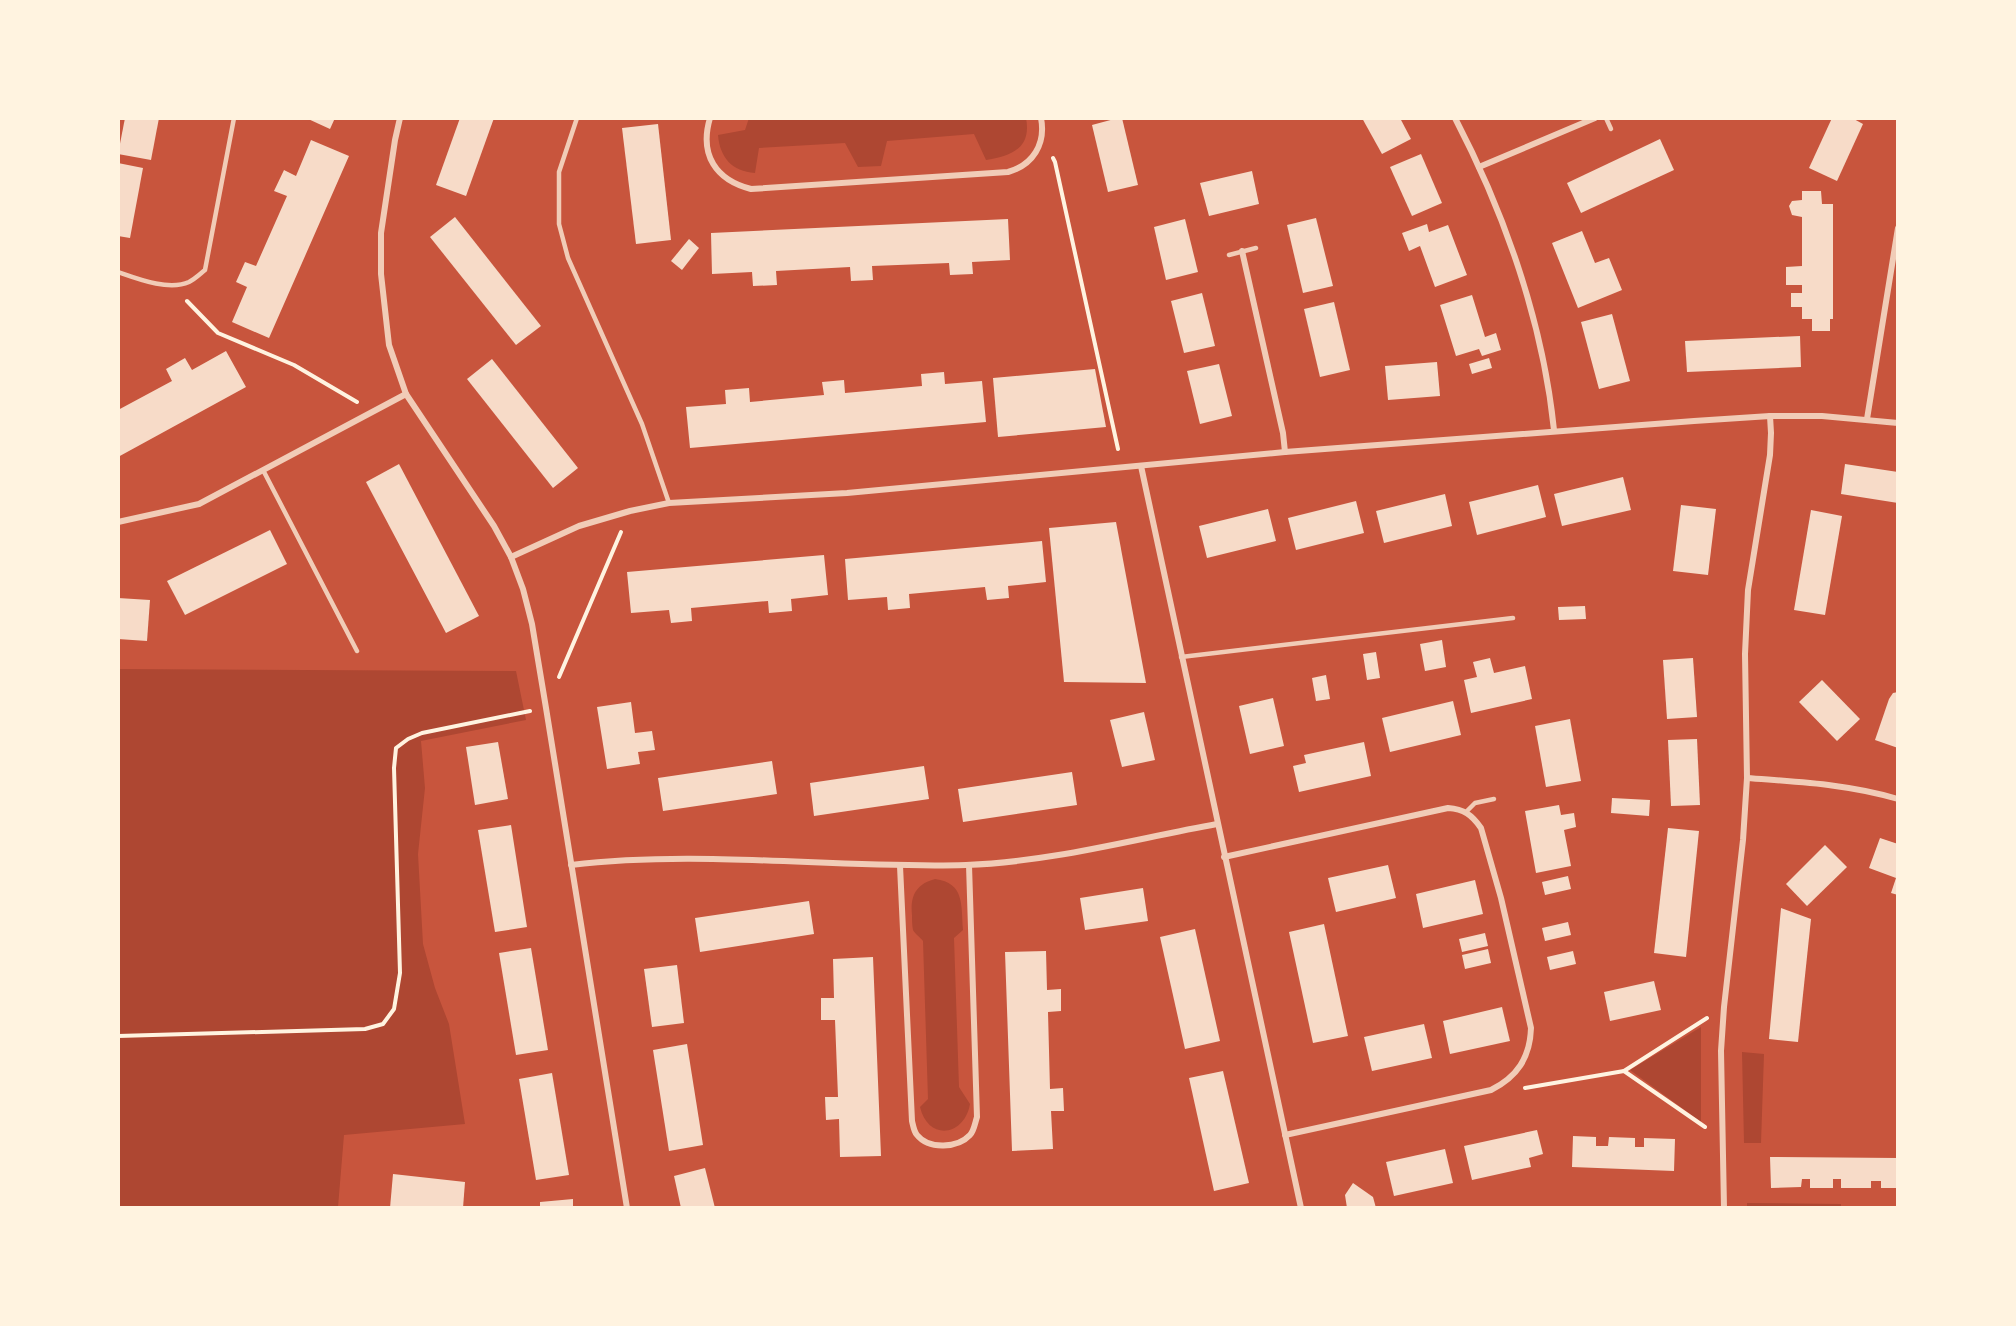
<svg xmlns="http://www.w3.org/2000/svg" width="2016" height="1326" font-family="'Roboto Serif',serif">
  <style>
    .green { fill: #ae4732 }
    .building { fill: #f7dbc8 }
    .lines { fill: none; stroke-linecap: round; stroke-linejoin: round }
    .path { stroke: #fff3e0; stroke-width: 4 }
    .service { stroke: #f1ccb7; stroke-width: 4.5 }
    .minor { stroke: #f1ccb7; stroke-width: 6 }
  </style>
  <rect width="100%" height="100%" fill="#c8553d"/>
  <g class="green">
    <path d="M749 118H1026C1032 149 1010 156 986 160L974 134 887 141 881 166 858 167 845 143 759 148 755 173C732 171 720 158 718 135L745 130Z"/>
    <polygon points="119,669 516,671 526,720 421,741 425,788 418,854 423,944 435,988 449,1024 465,1124 344,1135 338,1207 119,1208"/>
    <path d="M935 879C965 883 961 905 963 930L954 938 959 1087 970 1104C964 1137 928 1141 920 1107L928 1099 923 941C920 937 915 934 913 930 912 926 912 919 912 915 910 896 916 884 935 879Z"/>
    <polygon points="1701,1027 1701,1122 1630,1070"/>
    <polygon points="1742,1052 1764,1054 1761,1143 1744,1143"/>
    <polygon points="1747,1203 1841,1204 1841,1207 1747,1207"/>
  </g>
  <g class="building">
    <polygon points="125,118 159,118 151,160 118,154"/>
    <polygon points="306,118 335,118 330,129"/>
    <polygon points="460,118 494,118 466,196 436,185"/>
    <polygon points="1118,118 1122,118 1138,185 1108,192 1092,125"/>
    <polygon points="1362,118 1400,118 1411,139 1382,154"/>
    <polygon points="1832,118 1852,118 1863,124 1837,181 1809,168"/>
    <polygon points="658,124 671,240 636,244 622,128"/>
    <polygon points="1660,139 1674,170 1581,213 1567,183"/>
    <polygon points="311,140 349,156 269,338 232,322 247,287 236,282 245,262 256,266 287,196 274,191 284,170 296,176"/>
    <polygon points="1421,154 1442,203 1412,216 1390,167"/>
    <polygon points="118,163 143,168 130,238 118,236"/>
    <polygon points="1252,171 1259,204 1209,216 1200,183"/>
    <polygon points="1802,191 1821,191 1822,204 1833,204 1833,319 1830,319 1830,331 1812,331 1812,319 1802,319 1802,307 1791,307 1791,293 1802,293 1802,285 1786,285 1786,267 1802,266 1802,217 1792,215 1789,206 1792,201 1802,200"/>
    <polygon points="455,217 541,326 516,345 430,237"/>
    <polygon points="1316,218 1333,286 1303,293 1287,225"/>
    <polygon points="1008,219 1010,260 972,262 973,274 950,275 949,263 872,266 873,280 851,281 850,267 776,271 777,285 753,286 752,272 712,274 711,233"/>
    <polygon points="1185,219 1198,272 1166,280 1154,227"/>
    <polygon points="1427,224 1429,232 1448,225 1467,275 1435,287 1420,246 1409,251 1402,233"/>
    <polygon points="1582,231 1595,263 1609,258 1622,290 1578,308 1552,243"/>
    <polygon points="689,239 699,248 682,270 671,261"/>
    <polygon points="1202,293 1215,346 1184,353 1171,301"/>
    <polygon points="1472,295 1485,337 1496,333 1501,350 1482,356 1479,349 1456,356 1440,305"/>
    <polygon points="1334,302 1350,370 1320,377 1304,309"/>
    <polygon points="1612,314 1630,381 1599,389 1581,322"/>
    <polygon points="1800,336 1801,367 1687,372 1685,341"/>
    <polygon points="226,351 246,387 118,457 118,410 172,381 166,369 185,358 192,370"/>
    <polygon points="1489,358 1492,368 1472,374 1469,364"/>
    <polygon points="492,359 578,468 553,488 467,379"/>
    <polygon points="1437,362 1440,396 1388,400 1385,366"/>
    <polygon points="1219,364 1232,416 1200,424 1187,371"/>
    <polygon points="1095,369 1106,427 998,437 993,378"/>
    <polygon points="944,372 945,384 982,381 986,422 690,448 686,407 726,404 725,390 749,388 750,402 824,395 822,382 844,380 845,393 922,386 921,374"/>
    <polygon points="399,464 479,616 446,633 366,482"/>
    <polygon points="1845,464 1898,472 1898,503 1841,494"/>
    <polygon points="1623,477 1631,510 1562,526 1554,494"/>
    <polygon points="1538,485 1546,517 1477,535 1469,502"/>
    <polygon points="1445,494 1452,526 1384,543 1376,511"/>
    <polygon points="1356,501 1364,533 1296,550 1288,518"/>
    <polygon points="1681,505 1716,509 1708,575 1673,571"/>
    <polygon points="1268,509 1276,541 1207,558 1199,526"/>
    <polygon points="1811,510 1842,516 1825,615 1794,610"/>
    <polygon points="1116,522 1146,683 1064,682 1049,528"/>
    <polygon points="270,530 287,564 185,615 167,581"/>
    <polygon points="1042,541 1046,582 1008,586 1009,598 987,600 985,587 909,594 910,608 888,610 887,597 848,600 845,559"/>
    <polygon points="824,555 828,595 791,599 792,611 769,613 768,601 691,608 692,621 671,623 669,610 631,613 627,572"/>
    <polygon points="118,598 150,600 147,641 118,639"/>
    <polygon points="1585,606 1586,619 1559,620 1558,607"/>
    <polygon points="1442,640 1446,667 1425,671 1420,644"/>
    <polygon points="1376,652 1380,678 1367,680 1363,654"/>
    <polygon points="1490,658 1494,673 1525,666 1532,699 1471,713 1464,680 1477,677 1473,662"/>
    <polygon points="1693,658 1697,717 1667,719 1663,660"/>
    <polygon points="1326,675 1330,699 1316,701 1312,678"/>
    <polygon points="1822,680 1860,719 1837,741 1799,702"/>
    <polygon points="1898,692 1898,748 1875,740 1889,699 1893,693"/>
    <polygon points="1273,698 1284,746 1250,754 1239,706"/>
    <polygon points="1453,701 1461,735 1390,752 1382,718"/>
    <polygon points="631,702 635,733 652,731 655,750 638,752 640,764 607,769 597,707"/>
    <polygon points="1144,712 1155,760 1122,767 1110,720"/>
    <polygon points="1570,719 1581,781 1546,787 1535,726"/>
    <polygon points="1697,739 1700,805 1671,806 1668,740"/>
    <polygon points="498,742 508,799 475,805 466,747"/>
    <polygon points="1364,742 1371,776 1299,792 1293,766 1306,763 1304,755"/>
    <polygon points="772,761 777,794 663,811 658,778"/>
    <polygon points="924,766 929,799 814,816 810,783"/>
    <polygon points="1072,772 1077,805 963,822 958,789"/>
    <polygon points="1612,798 1650,800 1649,816 1611,813"/>
    <polygon points="1559,805 1561,815 1574,813 1576,827 1564,830 1571,866 1536,873 1525,811"/>
    <polygon points="511,825 527,927 495,932 478,830"/>
    <polygon points="1668,828 1699,831 1686,957 1654,953"/>
    <polygon points="1880,838 1898,844 1898,895 1891,893 1896,878 1869,868"/>
    <polygon points="1825,845 1847,867 1807,906 1786,884"/>
    <polygon points="1388,865 1396,898 1336,912 1328,878"/>
    <polygon points="1568,876 1571,889 1545,895 1542,882"/>
    <polygon points="1475,880 1483,914 1423,928 1416,894"/>
    <polygon points="1143,888 1148,921 1085,930 1080,898"/>
    <polygon points="809,901 814,934 700,952 695,918"/>
    <polygon points="1781,908 1811,919 1798,1042 1769,1039"/>
    <polygon points="1568,922 1571,935 1545,941 1542,928"/>
    <polygon points="1324,924 1348,1036 1313,1043 1289,932"/>
    <polygon points="1195,929 1220,1041 1185,1049 1160,937"/>
    <polygon points="1485,933 1488,946 1462,952 1459,939"/>
    <polygon points="531,948 548,1050 516,1055 499,953"/>
    <polygon points="1488,949 1491,963 1465,969 1462,955"/>
    <polygon points="1046,951 1047,990 1061,989 1061,1011 1048,1012 1050,1089 1063,1088 1064,1111 1051,1111 1053,1149 1012,1151 1005,952"/>
    <polygon points="1573,951 1576,964 1550,970 1547,957"/>
    <polygon points="873,957 881,1156 840,1157 839,1119 826,1120 825,1097 838,1097 835,1020 821,1020 821,998 834,998 833,959"/>
    <polygon points="677,965 684,1023 652,1027 644,969"/>
    <polygon points="1654,981 1661,1010 1610,1021 1604,992"/>
    <polygon points="1502,1007 1510,1041 1450,1054 1443,1021"/>
    <polygon points="1424,1024 1432,1058 1372,1071 1364,1037"/>
    <polygon points="687,1044 703,1145 669,1151 653,1050"/>
    <polygon points="1223,1071 1249,1183 1214,1191 1189,1078"/>
    <polygon points="552,1073 569,1175 536,1180 519,1079"/>
    <polygon points="1537,1130 1543,1154 1529,1158 1531,1167 1472,1180 1464,1146"/>
    <polygon points="1573,1136 1596,1137 1596,1146 1608,1146 1609,1137 1635,1138 1635,1147 1644,1147 1644,1138 1675,1139 1674,1171 1572,1167"/>
    <polygon points="1445,1149 1453,1183 1394,1196 1386,1162"/>
    <polygon points="1770,1157 1898,1158 1898,1188 1881,1188 1881,1181 1871,1181 1871,1188 1841,1188 1841,1179 1833,1179 1833,1188 1810,1188 1810,1179 1802,1179 1801,1187 1771,1188"/>
    <polygon points="705,1168 715,1208 681,1208 674,1176"/>
    <polygon points="393,1174 465,1182 463,1208 390,1208"/>
    <polygon points="1353,1183 1373,1197 1376,1208 1347,1208 1345,1195"/>
    <polygon points="573,1199 573,1208 540,1208 540,1202"/>
  </g>
  <g class="lines">
    <g class="path">
      <polyline points="1053,158 1055,162 1118,449"/>
      <polyline points="187,301 218,333 294,365 357,402"/>
      <polyline points="559,677 621,532"/>
      <polyline points="118,1036 365,1029 383,1024 394,1009 400,973 394,768 396,748 408,739 422,733 530,711"/>
      <polyline points="1624,1071 1707,1018"/>
      <polyline points="1525,1088 1624,1071 1705,1127"/>
    </g>
    <g class="service">
      <polyline points="577,118 559,172 559,224 568,258 642,424 669,503"/>
      <polyline points="1606,118 1611,129"/>
      <polyline points="1229,255 1256,248"/>
      <path d="M118 272C138 279 169 291 189 282 195 279 200 274 205 270L234 118"/>
      <polyline points="263,470 357,651"/>
      <polyline points="1181,657 1513,618"/>
      <polyline points="1466,812 1475,803 1494,799"/>
    </g>
    <g class="minor">
      <polyline points="400,118 395,140 381,233 381,274 389,345 406,394 494,526 511,557 523,589 532,624 546,708 627,1208"/>
      <path d="M710 118C699 155 716 180 751 189L1008 172C1033 165 1046 144 1041 118"/>
      <path d="M1455 118C1505 214 1543 323 1554 430"/>
      <polyline points="1479,167 1595,118"/>
      <polyline points="1242,251 1283,433 1285,452"/>
      <polyline points="1867,419 1898,228"/>
      <polyline points="1141,466 1301,1208"/>
      <polyline points="118,522 199,504 406,394"/>
      <polyline points="511,557 579,526 630,511 669,503 847,493 1285,452 1694,421 1770,416 1822,416 1898,423"/>
      <path d="M1747 778C1797 782 1849 784 1898 799"/>
      <path d="M1224 857 1448 808C1464 809 1472 815 1481 828L1501 898 1531 1028C1530 1058 1517 1077 1491 1090L1285 1135"/>
      <path d="M571 865C702 849 834 869 966 865 1051 862 1134 839 1217 824"/>
      <path d="M900 866 912 1121C913 1125 914 1132 917 1135 929 1150 958 1148 970 1135 974 1131 975 1123 977 1117L969 865"/>
      <polyline points="1724,1208 1721,1051 1724,1007 1743,840 1747,778 1745,654 1748,590 1770,455 1771,433 1770,416"/>
    </g>
  </g>
  <rect width="2016" height="1326" fill="none" stroke="#fff3e0" stroke-width="240"/>
</svg>
